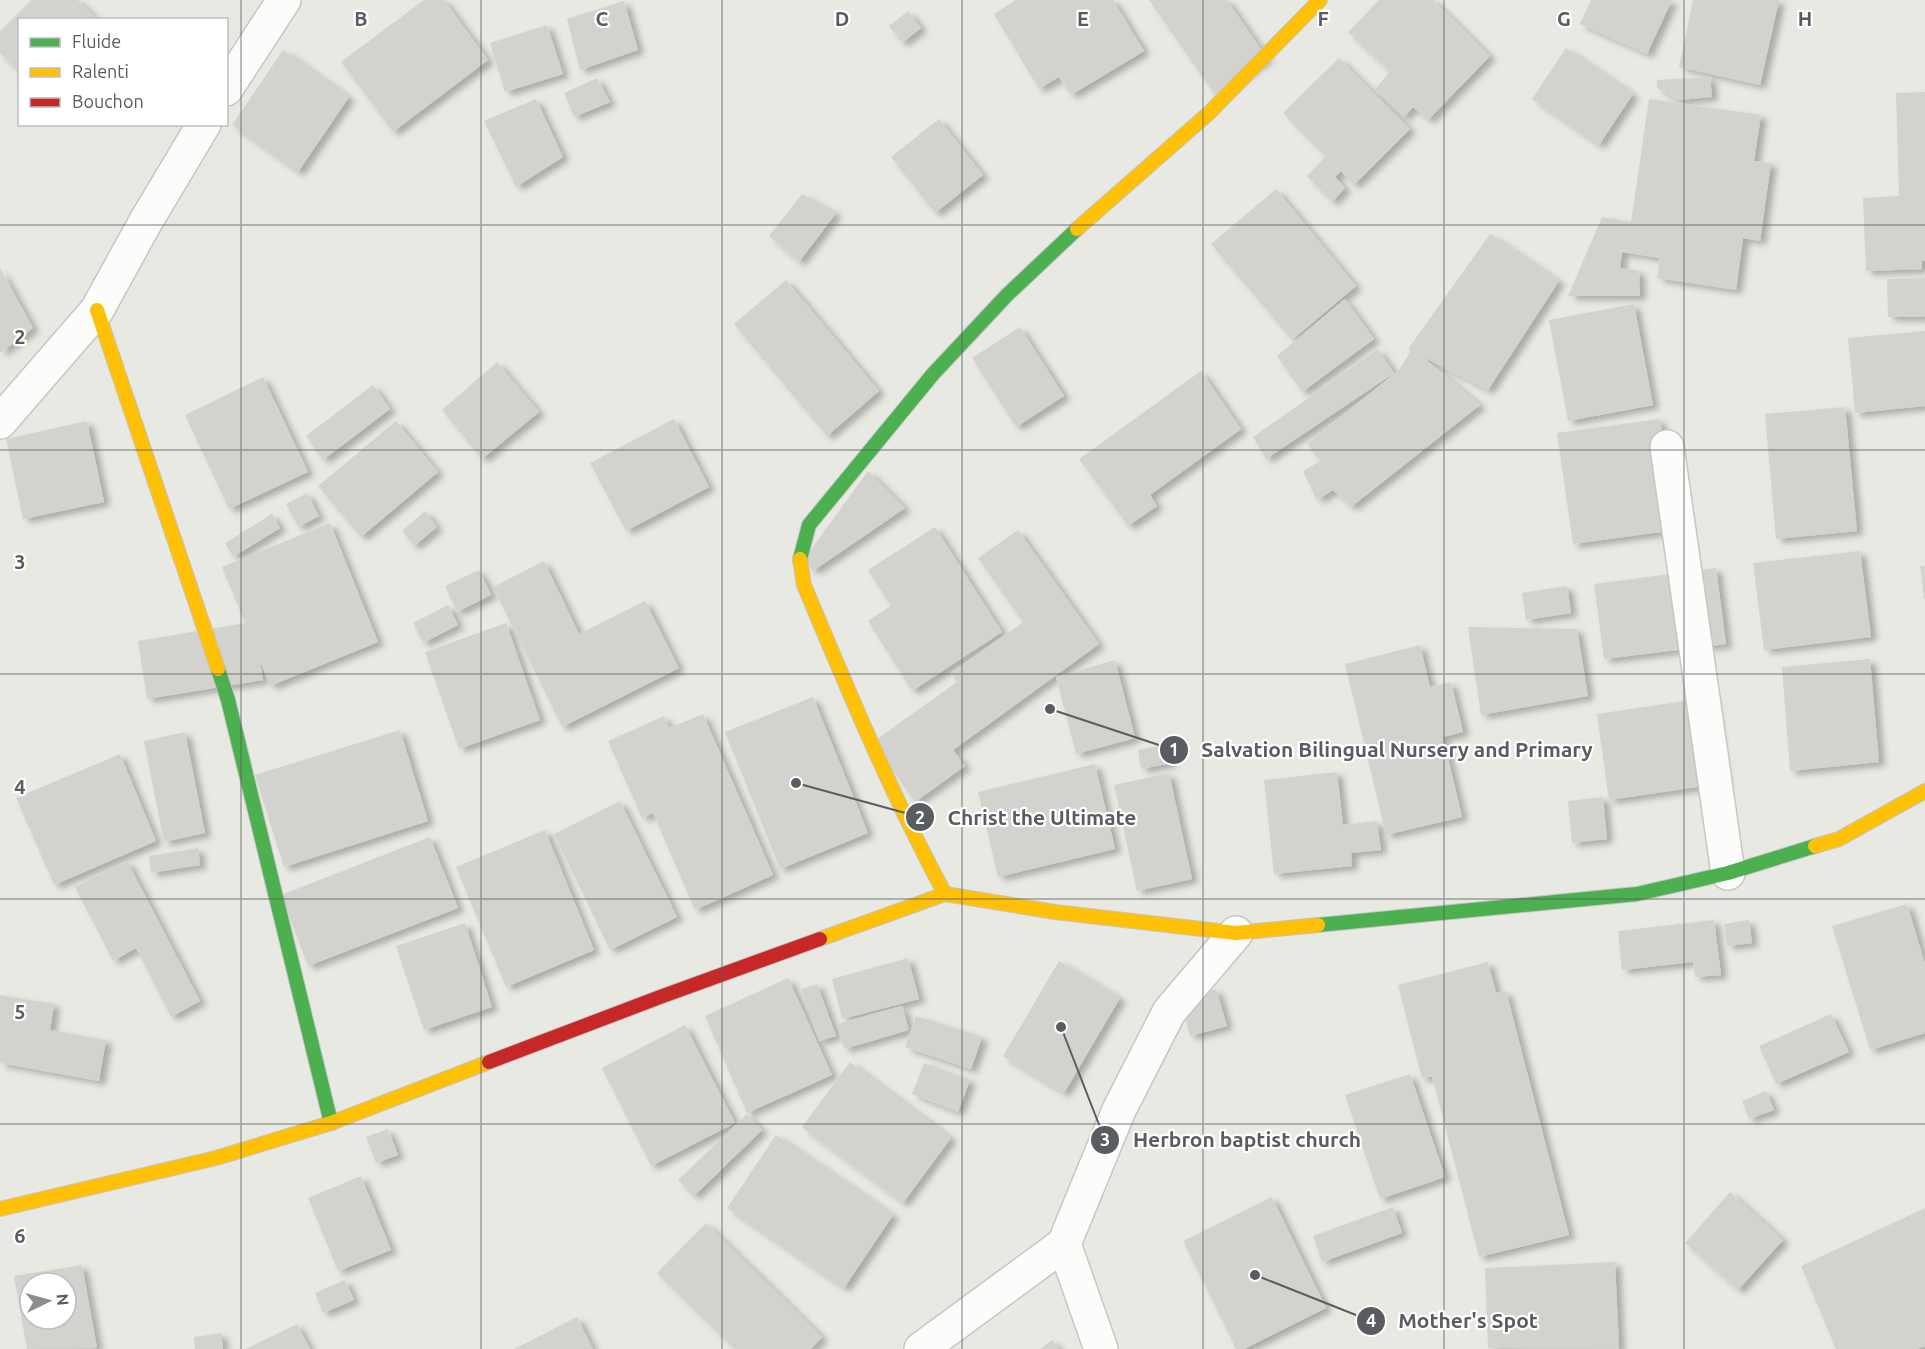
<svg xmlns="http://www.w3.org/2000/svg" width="1925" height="1349" font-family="Ubuntu,sans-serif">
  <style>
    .building { fill: #d3d2ce; fill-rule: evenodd; filter: url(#shadow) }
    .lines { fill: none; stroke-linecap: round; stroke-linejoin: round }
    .street-casing { stroke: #c6c7c5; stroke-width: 36 }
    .fast-casing { stroke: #c4c5c4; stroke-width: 16 }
    .slow-casing { stroke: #c4c5c4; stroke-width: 16 }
    .jam-casing { stroke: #c4c5c4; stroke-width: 16 }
    .street { stroke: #fcfcfb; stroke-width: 33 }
    .fast { stroke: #4caf50; stroke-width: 14 }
    .slow { stroke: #ffc107; stroke-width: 14 }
    .jam { stroke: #c62828; stroke-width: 14 }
    .grid { fill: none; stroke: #595c61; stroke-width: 1.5; stroke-opacity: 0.55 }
    .grid-label { font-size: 20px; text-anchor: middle; font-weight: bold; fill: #595c61; stroke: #fff; stroke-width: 4.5; stroke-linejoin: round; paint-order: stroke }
    .leader { fill: none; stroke: #595c61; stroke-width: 2 }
    .callout-dot { fill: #595c61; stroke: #fff; stroke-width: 2 }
    .mark-label { font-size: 18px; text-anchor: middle; font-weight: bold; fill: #fff }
    .callout-label { font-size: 21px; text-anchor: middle; font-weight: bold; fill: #595c61; stroke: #fff; stroke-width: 4.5; stroke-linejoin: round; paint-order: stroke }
  </style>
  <defs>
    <filter id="shadow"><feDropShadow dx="6" dy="4" stdDeviation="3" flood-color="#0004"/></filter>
  </defs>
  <rect width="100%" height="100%" fill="#e9e9e3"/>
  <g class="building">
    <polygon points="31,0 78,0 97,20 20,20 20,73 0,53 0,31"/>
    <polygon points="424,0 444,0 488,60 393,132 341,62"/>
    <polygon points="1016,0 1113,0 1144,51 1071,95 1059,77 1039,89 994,14"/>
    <polygon points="1149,0 1227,0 1267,58 1215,95"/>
    <polygon points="1379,0 1433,0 1490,56 1428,120 1413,107 1404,117 1375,89 1390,72 1348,32"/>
    <polygon points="1591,0 1672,0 1647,54 1580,24"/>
    <polygon points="1693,0 1779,0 1760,85 1679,67"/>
    <polygon points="624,1 638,50 580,70 567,19"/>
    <polygon points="908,11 921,28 902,43 889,26"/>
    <polygon points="547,25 563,74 505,92 490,43"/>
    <polygon points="1566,48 1633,94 1599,145 1532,99"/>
    <polygon points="283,50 349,97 298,172 232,125"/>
    <polygon points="1339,58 1410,129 1354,185 1341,171 1335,177 1345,188 1332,202 1307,176 1326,156 1283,113"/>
    <polygon points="1710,77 1712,97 1679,100 1657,88 1657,80"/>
    <polygon points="597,78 610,102 574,117 564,93"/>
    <polygon points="1925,92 1925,261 1922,261 1922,269 1866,271 1863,198 1899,196 1896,93"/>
    <polygon points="536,99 563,157 516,187 484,121"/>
    <polygon points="1649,99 1761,115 1754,161 1771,163 1760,241 1743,238 1736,290 1657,278 1660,258 1622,252 1620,268 1639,271 1640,296 1568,296 1602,217 1631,222"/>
    <polygon points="939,119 983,175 935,213 891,157"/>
    <polygon points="1276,189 1356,286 1292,340 1211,244"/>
    <polygon points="802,194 836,213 799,262 769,236"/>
    <polygon points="1490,234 1559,281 1488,390 1423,357 1480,405 1351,507 1333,490 1317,500 1303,471 1320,461 1307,444 1399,370 1411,351 1408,349"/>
    <polygon points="0,268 33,328 0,353"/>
    <polygon points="1925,278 1925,317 1888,317 1887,279"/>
    <polygon points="786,280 879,391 827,436 734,324"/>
    <polygon points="1345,299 1374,339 1302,392 1277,356"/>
    <polygon points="1634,304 1653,405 1568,421 1549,320"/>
    <polygon points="1020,327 1064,396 1016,427 972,358"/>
    <polygon points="1925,331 1925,406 1855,413 1848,338"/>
    <polygon points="1378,349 1394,373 1266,459 1253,437"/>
    <polygon points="497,362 539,412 482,459 442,410"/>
    <polygon points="1201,371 1241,429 1150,495 1157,506 1128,526 1079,459"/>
    <polygon points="263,377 308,472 229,509 185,415"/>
    <polygon points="373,385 390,409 323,460 306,436"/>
    <polygon points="1845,407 1857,531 1776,539 1765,414"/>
    <polygon points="674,419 709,487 626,531 590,463"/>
    <polygon points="1660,419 1675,530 1573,544 1557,433"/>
    <polygon points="87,421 104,502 23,519 6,439"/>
    <polygon points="396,421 438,472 361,537 318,486"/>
    <polygon points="868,471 905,508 813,571 804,559"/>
    <polygon points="307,493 319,516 298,527 286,504"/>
    <polygon points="425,511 437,527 414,546 402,531"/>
    <polygon points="272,514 280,528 233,557 225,543"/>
    <polygon points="330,523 378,642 270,686 260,661 263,680 147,699 138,641 245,623 222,567"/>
    <polygon points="935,527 1002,632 912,691 868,621 891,606 868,570"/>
    <polygon points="1018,530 1099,644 953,750 965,766 915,802 873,742 957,682 951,673 1023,622 978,558"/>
    <polygon points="1860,551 1871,637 1764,650 1753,563"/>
    <polygon points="544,561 579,634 645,601 679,668 562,727 493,587"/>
    <polygon points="1920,566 1925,566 1925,598 1924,598"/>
    <polygon points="1716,568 1726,644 1604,659 1594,584"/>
    <polygon points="479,570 491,595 457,612 445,586"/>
    <polygon points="1567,586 1571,613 1526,620 1522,593"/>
    <polygon points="448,605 458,625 423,643 413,623"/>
    <polygon points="506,623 540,720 459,749 425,652"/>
    <polygon points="1468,627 1577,629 1588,696 1481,715"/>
    <polygon points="1420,645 1430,687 1451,682 1463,732 1443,737 1462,817 1386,835 1345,664"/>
    <polygon points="1870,659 1879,762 1790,771 1782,667"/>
    <polygon points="1115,660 1135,738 1076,754 1056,677"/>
    <polygon points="813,697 868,833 780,869 725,732"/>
    <polygon points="1712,697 1724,783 1609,800 1597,714"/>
    <polygon points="703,714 773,875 695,910 653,813 642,818 608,741 664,716 669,728"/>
    <polygon points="400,730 428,821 284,867 255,775"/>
    <polygon points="185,732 205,833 164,842 144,741"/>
    <polygon points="1167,744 1171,763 1141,769 1138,750"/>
    <polygon points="120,754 156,841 54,885 16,798"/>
    <polygon points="1095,764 1115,849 998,877 978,792"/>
    <polygon points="1337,772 1343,825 1377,821 1381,850 1351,853 1352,866 1274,874 1264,780"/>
    <polygon points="1169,773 1192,879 1137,891 1114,785"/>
    <polygon points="1603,797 1607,839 1572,843 1568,801"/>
    <polygon points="620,801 677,917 610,950 554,834"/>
    <polygon points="545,830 594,950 506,987 456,867"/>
    <polygon points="430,837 458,908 308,966 281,895"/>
    <polygon points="198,848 200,865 151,873 149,856"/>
    <polygon points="127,861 200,1001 171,1017 136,948 113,961 75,887"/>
    <polygon points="1907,904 1925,964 1925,1033 1870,1050 1832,926"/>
    <polygon points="1714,920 1721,975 1695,977 1693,962 1622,970 1618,931"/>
    <polygon points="1749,920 1752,943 1727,946 1724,924"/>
    <polygon points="465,923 492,1007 424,1030 396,946"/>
    <polygon points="908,958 919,999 842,1019 832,979"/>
    <polygon points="1059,961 1120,998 1064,1093 1003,1056"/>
    <polygon points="1488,962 1496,993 1506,991 1569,1235 1479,1257 1432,1076 1422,1079 1398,985"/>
    <polygon points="788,978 832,1075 747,1113 705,1016"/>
    <polygon points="817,984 836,1036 819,1041 801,989"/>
    <polygon points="1216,989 1227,1026 1190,1036 1180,1000"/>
    <polygon points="0,995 54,1004 50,1030 106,1040 99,1081 0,1063"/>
    <polygon points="902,1006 909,1030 844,1049 837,1024"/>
    <polygon points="1831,1014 1849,1052 1776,1084 1759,1046"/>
    <polygon points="916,1016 982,1037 971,1069 905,1047"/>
    <polygon points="685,1025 735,1123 651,1166 602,1068"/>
    <polygon points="850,1062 951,1138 903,1203 802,1127"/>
    <polygon points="924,1063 970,1080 958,1112 912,1094"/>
    <polygon points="1410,1074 1445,1177 1380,1199 1345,1095"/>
    <polygon points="1766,1091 1774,1110 1749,1119 1742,1101"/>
    <polygon points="747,1114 762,1130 694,1196 678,1180"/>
    <polygon points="388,1129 398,1155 376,1163 366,1137"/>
    <polygon points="776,1135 893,1215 844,1288 727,1208"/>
    <polygon points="361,1176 391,1250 338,1271 308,1198"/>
    <polygon points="1730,1192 1783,1240 1738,1290 1685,1243"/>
    <polygon points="1272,1197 1326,1308 1244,1349 1236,1349 1183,1241"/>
    <polygon points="1393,1207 1402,1233 1322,1262 1313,1236"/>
    <polygon points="1925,1208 1925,1346 1917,1349 1836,1349 1801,1266"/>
    <polygon points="706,1223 822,1337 811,1349 735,1349 657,1273"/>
    <polygon points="1615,1262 1619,1349 1488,1348 1485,1268"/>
    <path d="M82 1265 97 1348 27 1349 14 1276ZM30 1283H66V1319H30Z"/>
    <polygon points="345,1280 354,1300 323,1313 315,1293"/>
    <polygon points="577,1317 593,1349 514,1349"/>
    <polygon points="297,1324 310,1349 246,1349"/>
    <polygon points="221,1333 223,1349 195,1349 194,1337"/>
    <polygon points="1052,1340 1059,1349 1040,1349"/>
  </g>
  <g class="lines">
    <g class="street-casing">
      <g id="street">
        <polyline points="226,89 284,0"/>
        <polyline points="0,422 97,310 146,221 204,124"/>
        <polyline points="1667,447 1728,873"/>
        <polyline points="921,1349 1064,1244"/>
        <polyline points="1101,1349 1064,1244 1119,1110 1169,1012 1236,933"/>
      </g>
    </g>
    <g class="fast-casing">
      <g id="fast">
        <polyline points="800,559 809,525 933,374 1007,295 1077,229"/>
        <polyline points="218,669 228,700 331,1123"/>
        <polyline points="1318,925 1637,894 1728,873 1815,846"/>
      </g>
    </g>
    <g class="slow-casing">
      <g id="slow">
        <polyline points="1077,229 1209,113 1320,0"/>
        <polyline points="97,310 218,669"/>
        <path d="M800 559 804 585C848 690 891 794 945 894"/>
        <polyline points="1815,846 1839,839 1925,791"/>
        <polyline points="820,939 945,894 1055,912 1236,933 1318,925"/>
        <polyline points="0,1209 216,1158 331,1123 489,1062"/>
      </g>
    </g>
    <g class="jam-casing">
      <polyline id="jam" points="489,1062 660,997 820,939"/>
    </g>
    <use href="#street" class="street"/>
    <use href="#fast" class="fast"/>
    <use href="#slow" class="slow"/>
    <use href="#jam" class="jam"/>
  </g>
  <path class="grid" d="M241 0V1349M481 0V1349M722 0V1349M962 0V1349M1203 0V1349M1444 0V1349M1684 0V1349M0 225H1925M0 450H1925M0 674H1925M0 899H1925M0 1124H1925"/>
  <g class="grid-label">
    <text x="361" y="26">B</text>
    <text x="602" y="26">C</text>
    <text x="842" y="26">D</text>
    <text x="1083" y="26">E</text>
    <text x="1323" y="26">F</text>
    <text x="1564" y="26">G</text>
    <text x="1805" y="26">H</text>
    <text x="20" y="344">2</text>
    <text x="20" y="569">3</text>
    <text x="20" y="794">4</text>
    <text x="20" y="1019">5</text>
    <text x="20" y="1243">6</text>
  </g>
  <path class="leader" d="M1050 709L1174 750M796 783L920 817M1061 1027L1105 1140M1255 1275L1371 1321"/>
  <g class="callout-dot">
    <circle cx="1050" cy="709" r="6"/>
    <circle cx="796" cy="783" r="6"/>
    <circle cx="1061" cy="1027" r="6"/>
    <circle cx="1255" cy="1275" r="6"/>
    <circle cx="1174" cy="750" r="15"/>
    <circle cx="920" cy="817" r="15"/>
    <circle cx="1105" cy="1140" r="15"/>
    <circle cx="1371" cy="1321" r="15"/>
  </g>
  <g class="mark-label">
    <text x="1174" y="756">1</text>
    <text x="920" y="824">2</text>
    <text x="1105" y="1146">3</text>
    <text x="1371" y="1327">4</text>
  </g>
  <g class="callout-label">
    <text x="1397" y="757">Salvation Bilingual Nursery and Primary</text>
    <text x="1042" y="825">Christ the Ultimate</text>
    <text x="1247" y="1147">Herbron baptist church</text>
    <text x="1468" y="1328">Mother's Spot</text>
  </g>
  <rect x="18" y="18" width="210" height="108" fill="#ffffff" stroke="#bdbec0" stroke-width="1.5"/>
  <rect x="30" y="38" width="30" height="9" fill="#4caf50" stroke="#bdbec0" stroke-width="1.5"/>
  <text x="72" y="48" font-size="18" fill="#595c61">Fluide</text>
  <rect x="30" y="68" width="30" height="9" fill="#ffc107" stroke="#bdbec0" stroke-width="1.5"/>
  <text x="72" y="78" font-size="18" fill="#595c61">Ralenti</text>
  <rect x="30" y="98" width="30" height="9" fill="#c62828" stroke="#bdbec0" stroke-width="1.5"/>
  <text x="72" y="108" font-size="18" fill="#595c61">Bouchon</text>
  <g transform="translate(48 1301) rotate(85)"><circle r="28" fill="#ffffff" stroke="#bdbec0" stroke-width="1.5"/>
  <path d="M0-4.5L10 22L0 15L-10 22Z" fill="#8b8d8e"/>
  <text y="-9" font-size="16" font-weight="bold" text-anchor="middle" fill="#595c61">N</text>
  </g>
</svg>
